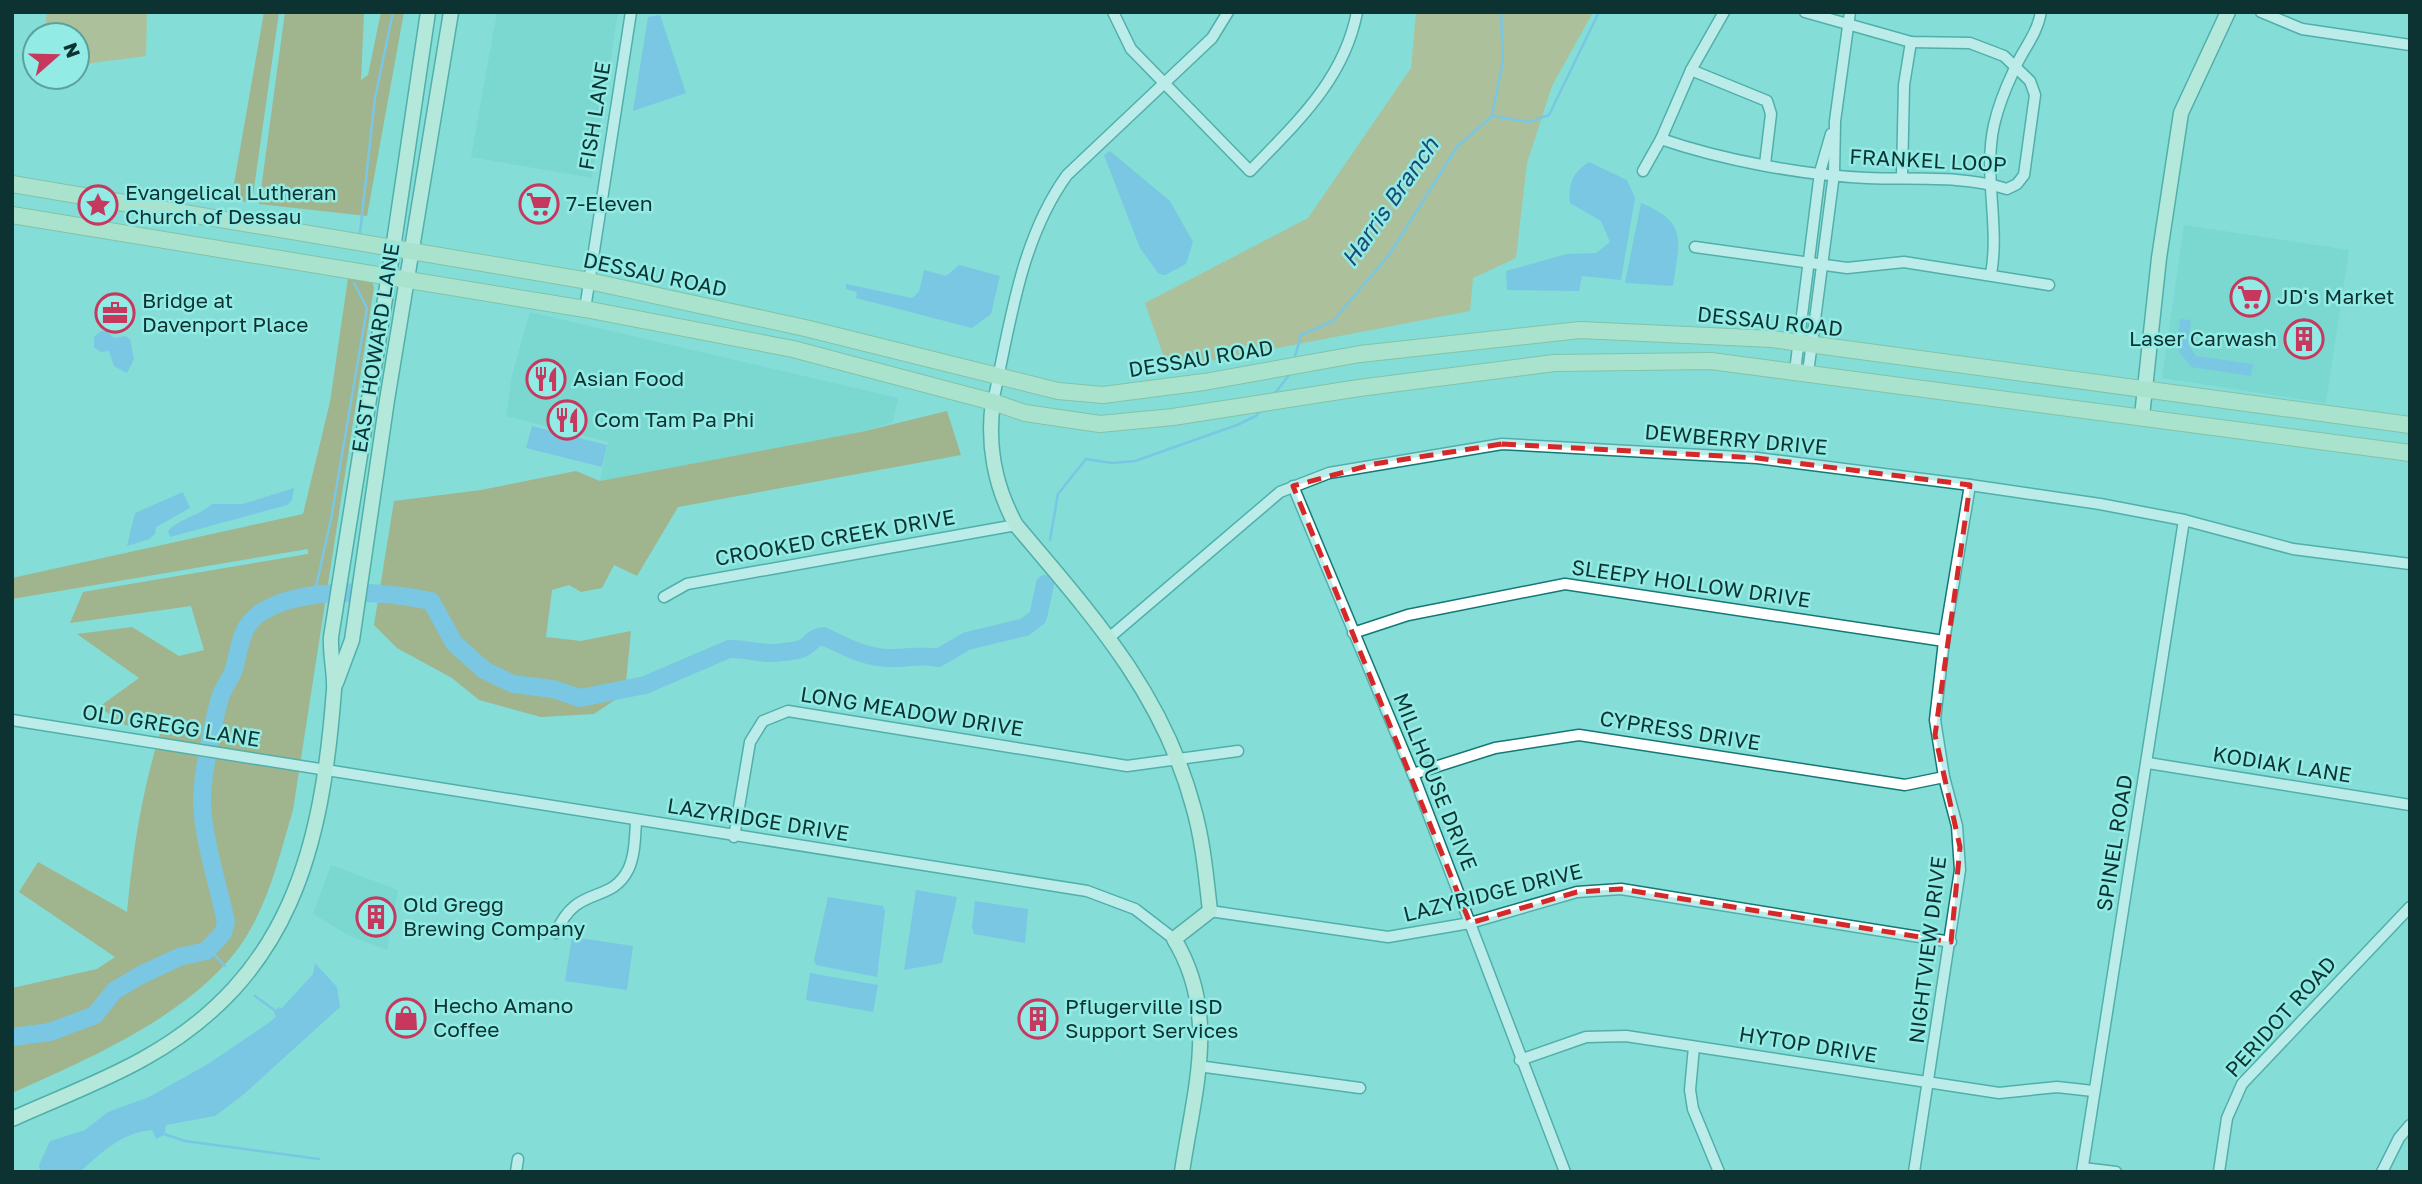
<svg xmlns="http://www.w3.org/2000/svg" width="2422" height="1184" font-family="'Golos Text',sans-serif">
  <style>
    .built { fill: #6dd2cb }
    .green { fill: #dc9e54 }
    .forest { fill: #c08334 }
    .water { fill: #6baef1 }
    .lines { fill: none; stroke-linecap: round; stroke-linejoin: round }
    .stream { stroke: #6baef1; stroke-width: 2.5 }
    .river { stroke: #6baef1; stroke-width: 18 }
    .street-casing { stroke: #127974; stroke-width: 13 }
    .secondary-casing { stroke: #127974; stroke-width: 17 }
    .primary-casing { stroke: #7fa374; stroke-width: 18 }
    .street { stroke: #fff; stroke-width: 10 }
    .secondary { stroke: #ebf6e0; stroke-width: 14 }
    .primary { stroke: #d7ecc1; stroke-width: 16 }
    .marked { fill: none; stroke: #d62828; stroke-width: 5; stroke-dasharray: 14 9; stroke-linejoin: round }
    .labels { text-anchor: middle; stroke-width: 5; stroke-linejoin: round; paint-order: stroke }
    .street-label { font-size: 21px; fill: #0c3331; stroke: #92ebe4 }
    .poi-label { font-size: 21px; fill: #0c3331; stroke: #92ebe4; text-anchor: start }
    .water-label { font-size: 23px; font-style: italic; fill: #1a4a75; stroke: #92ebe4 }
  </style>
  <rect width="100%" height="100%" fill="#85ddd7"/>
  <g class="built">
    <polygon points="497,12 618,12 592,178 471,157"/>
    <polygon points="2184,225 2349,250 2326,403 2162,378"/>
    <polygon points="530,312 898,398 893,422 861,432 600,481 608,442 506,416 512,375"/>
    <polygon points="331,865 398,890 387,950 348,935 313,914"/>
  </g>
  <g class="green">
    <polygon points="47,12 147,12 146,56 77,65 77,35 44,35"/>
    <polygon points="1416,12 1593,12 1552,86 1527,163 1516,258 1473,278 1470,311 1168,369 1145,303 1308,218 1411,68"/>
  </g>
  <g class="forest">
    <polygon points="264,12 279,12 252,202 231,201"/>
    <polygon points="285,12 364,12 361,80 368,75 381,12 404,12 367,216 259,204"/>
    <path d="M348 278 372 283 374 287 293 810C281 850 271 894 250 930 206 1009 91 1058 12 1093V988L97 969 115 957 19 892 38 862 127 912C133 849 142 790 161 730L125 725 99 707 139 678 77 634 132 627 179 656 204 650 191 606 70 623 83 592 308 554V549L12 599V578L303 514 330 402Z"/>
    <polygon points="947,411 961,455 678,507 637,576 614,565 602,588 581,592 569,585 552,590 546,637 581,641 631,631 625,693 594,714 541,717 479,700 452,678 397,648 374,625 394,501 481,490 576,471 600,481 861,432"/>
  </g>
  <g class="water">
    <polygon points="660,15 686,93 633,111 648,17"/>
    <polygon points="1110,151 1170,201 1193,242 1186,264 1165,275 1159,274 1140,248 1104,155"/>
    <path d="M1589 162 1627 180 1635 198 1621 280 1582 276 1579 291 1507 290 1506 271 1567 254 1596 253 1610 242 1601 221 1570 203C1568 184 1572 173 1589 162Z"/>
    <path d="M1641 203C1689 223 1679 240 1673 286L1625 283Z"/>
    <polygon points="959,265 1000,276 991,314 972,328 856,298 857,292 846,289 846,284 912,298 919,292 924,270 946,276"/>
    <polygon points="2180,319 2191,320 2188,344 2196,356 2253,364 2251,376 2191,367 2176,347"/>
    <polygon points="101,331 106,331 114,338 125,336 130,339 134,359 127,373 114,366 109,351 101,352 94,347 94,337"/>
    <polygon points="532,426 607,445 602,467 526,448"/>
    <path d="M294 488 292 500 287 505 170 537 168 531C180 518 199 516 212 504H243Z"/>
    <polygon points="183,492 190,508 156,527 155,534 149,539 127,546 135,513"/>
    <polygon points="916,890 957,897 942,963 904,970"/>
    <polygon points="828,897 883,906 885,911 877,977 816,965 814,960"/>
    <polygon points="975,901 1028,909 1025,943 974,934 972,927"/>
    <polygon points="572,937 633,946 627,990 565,981"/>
    <path d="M315 963 337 987 340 1007 243 1095 215 1116 166 1125 164 1135 156 1139 152 1130C121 1133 102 1152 80 1172H40L39 1165 50 1141 85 1130 108 1112 149 1097 208 1064 267 1024 276 1017 274 1013 278 1007 282 1008 313 974Z"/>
    <polygon points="810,973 878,985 873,1012 806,1000"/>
  </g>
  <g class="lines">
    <g class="stream">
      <polyline points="1493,116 1529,122 1549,115 1599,12"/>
      <polyline points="360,233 375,98 393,12"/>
      <polyline points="1294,360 1301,335 1333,321 1389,255 1457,147 1492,116 1503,61 1501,12"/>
      <polyline points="1275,393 1290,374"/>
      <polyline points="1050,540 1058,494 1086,459 1112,463 1135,461 1237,425 1256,416 1262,409"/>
      <polyline points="314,596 331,519 367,308 354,283"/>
      <polyline points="208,948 225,966"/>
      <polyline points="255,996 277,1012"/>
      <polyline points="164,1134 185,1141 319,1159"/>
    </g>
    <path class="river" d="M12 1037 50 1032 95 1015 114 991 139 976 179 957 206 951 223 933 226 922C218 885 205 845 202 807 201 779 212 726 220 698 223 687 231 679 234 669 240 648 240 627 260 613 303 585 384 591 431 601L454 643 484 670 513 684 553 689 580 698 645 685 729 649C748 648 764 656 783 652 790 651 799 651 805 647 812 642 814 637 823 636 844 646 864 657 887 658 905 659 920 654 938 658L967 641 1025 627 1038 617 1045 584"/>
    <g class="street-casing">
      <g id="street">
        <path d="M1113 12 1131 49 1250 171C1296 123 1344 80 1357 12"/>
        <polyline points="2261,12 2302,29 2410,45"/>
        <polyline points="1691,70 1767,101 1771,114 1765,164"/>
        <path d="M1661 139C1722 160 1802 175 1867 178 1913 180 1962 175 2007 189L2017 184 2024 175 2035 95 2030 81 2004 56 1970 43 1911 42 1805 12"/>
        <polyline points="1643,171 1661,139 1691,70 1724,12"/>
        <polyline points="1902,176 1904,85 1911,42"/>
        <polyline points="1695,247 1847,268 1904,262 2049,285"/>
        <path d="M1991 274C2000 225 1983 175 1994 125 1998 107 2006 87 2014 70 2023 49 2037 35 2041 12"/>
        <polyline points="585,309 631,12"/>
        <polyline points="1795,371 1820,172 1831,134"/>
        <polyline points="1808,373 1834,174 1835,121 1850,12"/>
        <path d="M993 402C1010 325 1020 240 1067 175L1212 38 1228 12"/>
        <polyline points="1293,486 1413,774 1565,1172"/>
        <polyline points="664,597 687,584 1016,525"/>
        <polyline points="1353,633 1408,615 1565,584 1944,641"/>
        <polyline points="1110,637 1280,492 1329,473 1502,444 1757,458 1970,485 2100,504 2184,520 2293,549 2410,564"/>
        <polyline points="12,720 1087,891 1135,909 1174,939"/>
        <polyline points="2148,763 2410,805"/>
        <polyline points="1413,774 1495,748 1579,735 1905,785 1944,777"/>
        <polyline points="734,837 750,742 763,721 788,711 1127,766 1238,751"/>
        <polyline points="1210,911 1388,937 1470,923 1577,892 1621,889 1951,942"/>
        <path d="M556 933C576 884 610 905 628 870 635 856 635 837 636 821"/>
        <polyline points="1694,1047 1690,1090 1693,1109 1719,1172"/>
        <polyline points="1520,1060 1586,1037 1626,1036 1999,1093 2057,1087 2093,1091"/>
        <polyline points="1198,1066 1360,1088"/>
        <polyline points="2083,1168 2116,1172"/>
        <polyline points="516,1172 518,1159"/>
        <polyline points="1914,1172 1960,870 1957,826 1944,777 1935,720 1944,641 1970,485"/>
        <polyline points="2082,1172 2184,520"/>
        <polyline points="2219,1172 2227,1118 2242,1084 2410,907"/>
        <polyline points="2382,1172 2399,1138 2410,1125"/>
      </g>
    </g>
    <g class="secondary-casing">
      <g id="secondary">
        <path d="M993 402C987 444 995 487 1016 525 1090 613 1162 691 1193 806 1203 840 1206 876 1210 911L1174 939C1220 1014 1194 1090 1182 1172"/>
        <polyline points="2142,416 2159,258 2181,113 2228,12"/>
        <polyline points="336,683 352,640 387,400 451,12"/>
        <path d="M12 1119C56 1099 102 1082 143 1059 291 977 322 848 334 690 335 673 330 655 331 637L393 249 428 12"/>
      </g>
    </g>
    <g class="primary-casing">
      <g id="primary">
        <polyline points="12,184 589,281 805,328 1058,391 1103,395 1204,382 1360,354 1580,330 1772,339 2410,425"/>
        <polyline points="12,215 585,309 793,349 993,402 1025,413 1100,424 1173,417 1359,388 1554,363 1711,361 2410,453"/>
      </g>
    </g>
    <use href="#street" class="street"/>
    <use href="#secondary" class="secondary"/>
    <use href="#primary" class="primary"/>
  </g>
  <path d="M0 0H2422V1184H0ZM1502 444 1757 458 1970 485 1935 735 1960 847 1951 942 1621 889 1577 892 1470 923 1293 486 1374 464Z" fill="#85ddd7" fill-opacity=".55" fill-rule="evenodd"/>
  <path class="marked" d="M1502 444 1757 458 1970 485 1935 735 1960 847 1951 942 1621 889 1577 892 1470 923 1293 486 1374 464Z"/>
  <defs>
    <g id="supermarket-ring" transform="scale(2.0125)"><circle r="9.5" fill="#92ebe4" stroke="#c7385e" stroke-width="1.5"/><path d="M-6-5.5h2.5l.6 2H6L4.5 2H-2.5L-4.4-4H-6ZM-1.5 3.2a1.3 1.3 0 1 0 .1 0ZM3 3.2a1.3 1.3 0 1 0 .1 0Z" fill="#c7385e"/></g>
    <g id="sight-ring" transform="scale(2.0125)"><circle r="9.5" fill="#92ebe4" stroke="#c7385e" stroke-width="1.5"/><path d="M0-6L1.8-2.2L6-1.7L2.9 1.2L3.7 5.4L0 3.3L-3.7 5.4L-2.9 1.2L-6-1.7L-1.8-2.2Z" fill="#c7385e"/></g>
    <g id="office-ring" transform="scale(2.0125)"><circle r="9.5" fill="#92ebe4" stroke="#c7385e" stroke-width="1.5"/><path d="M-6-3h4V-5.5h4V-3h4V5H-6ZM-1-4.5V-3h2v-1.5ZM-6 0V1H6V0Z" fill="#c7385e"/></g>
    <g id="building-ring" transform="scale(2.0125)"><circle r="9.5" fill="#92ebe4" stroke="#c7385e" stroke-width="1.5"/><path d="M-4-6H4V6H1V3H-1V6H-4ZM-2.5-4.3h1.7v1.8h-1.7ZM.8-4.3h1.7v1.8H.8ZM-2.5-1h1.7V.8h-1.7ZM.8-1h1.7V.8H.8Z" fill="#c7385e"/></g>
    <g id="restaurant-ring" transform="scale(2.0125)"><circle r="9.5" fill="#92ebe4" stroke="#c7385e" stroke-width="1.5"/><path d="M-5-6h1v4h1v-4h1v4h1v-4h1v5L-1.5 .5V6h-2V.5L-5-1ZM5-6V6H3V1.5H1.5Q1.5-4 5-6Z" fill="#c7385e"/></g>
    <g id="shop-ring" transform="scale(2.0125)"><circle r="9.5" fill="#92ebe4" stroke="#c7385e" stroke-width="1.5"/><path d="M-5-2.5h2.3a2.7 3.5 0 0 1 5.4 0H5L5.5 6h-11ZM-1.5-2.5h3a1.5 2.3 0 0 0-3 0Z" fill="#c7385e"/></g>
  </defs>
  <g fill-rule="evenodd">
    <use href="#supermarket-ring" x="539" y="204"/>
    <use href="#sight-ring" x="98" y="205"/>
    <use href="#supermarket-ring" x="2250" y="297"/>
    <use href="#office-ring" x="115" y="313"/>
    <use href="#building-ring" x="2304" y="339"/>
    <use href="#restaurant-ring" x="546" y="379"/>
    <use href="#restaurant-ring" x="567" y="420"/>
    <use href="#building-ring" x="376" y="917"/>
    <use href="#shop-ring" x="406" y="1018"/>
    <use href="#building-ring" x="1038" y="1019"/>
  </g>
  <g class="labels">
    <g class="street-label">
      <text transform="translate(595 116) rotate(-81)" y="7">FISH LANE</text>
      <text transform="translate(1928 161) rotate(3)" y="7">FRANKEL LOOP</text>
      <text transform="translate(655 275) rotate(12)" y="7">DESSAU ROAD</text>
      <text transform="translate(1770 322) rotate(6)" y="7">DESSAU ROAD</text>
      <text transform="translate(376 348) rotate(-81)" y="7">EAST HOWARD LANE</text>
      <text transform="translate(1201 359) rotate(-9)" y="7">DESSAU ROAD</text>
      <text transform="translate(1736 440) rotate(5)" y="7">DEWBERRY DRIVE</text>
      <text transform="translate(835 538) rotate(-10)" y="7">CROOKED CREEK DRIVE</text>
      <text transform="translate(1691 584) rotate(8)" y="7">SLEEPY HOLLOW DRIVE</text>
      <text transform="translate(912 712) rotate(9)" y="7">LONG MEADOW DRIVE</text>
      <text transform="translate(171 726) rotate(9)" y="7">OLD GREGG LANE</text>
      <text transform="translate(1680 731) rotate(9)" y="7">CYPRESS DRIVE</text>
      <text transform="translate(2282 765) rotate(9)" y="7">KODIAK LANE</text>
      <text transform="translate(1435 782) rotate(68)" y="7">MILLHOUSE DRIVE</text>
      <text transform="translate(758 820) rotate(9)" y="7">LAZYRIDGE DRIVE</text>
      <text transform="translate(2115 843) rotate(-81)" y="7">SPINEL ROAD</text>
      <text transform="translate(1493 893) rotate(-14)" y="7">LAZYRIDGE DRIVE</text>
      <text transform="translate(1928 950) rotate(-83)" y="7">NIGHTVIEW DRIVE</text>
      <text transform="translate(2281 1017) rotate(-48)" y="7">PERIDOT ROAD</text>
      <text transform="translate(1808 1045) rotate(9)" y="7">HYTOP DRIVE</text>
    </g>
    <g class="poi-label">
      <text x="125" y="200">Evangelical Lutheran<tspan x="125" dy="24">Church of Dessau</tspan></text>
      <text x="566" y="211">7-Eleven</text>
      <text x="2277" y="304">JD's Market</text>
      <text x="142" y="308">Bridge at<tspan x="142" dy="24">Davenport Place</tspan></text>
      <text x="2277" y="346" text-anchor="end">Laser Carwash</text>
      <text x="573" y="386">Asian Food</text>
      <text x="594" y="427">Com Tam Pa Phi</text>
      <text x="403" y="912">Old Gregg<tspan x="403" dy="24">Brewing Company</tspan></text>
      <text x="433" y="1013">Hecho Amano<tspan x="433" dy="24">Coffee</tspan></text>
      <text x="1065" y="1014">Pflugerville ISD<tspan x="1065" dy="24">Support Services</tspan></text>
    </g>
    <g class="water-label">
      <text transform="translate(1390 202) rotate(-55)" y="8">Harris Branch</text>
    </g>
  </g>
  <rect width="2422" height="1184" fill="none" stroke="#0c3331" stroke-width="28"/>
  <g transform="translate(56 56) rotate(70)"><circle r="33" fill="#92ebe4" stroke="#5ca19c" stroke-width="2"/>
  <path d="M0-5L12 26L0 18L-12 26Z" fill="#c7385e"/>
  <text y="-10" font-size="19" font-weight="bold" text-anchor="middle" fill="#0c3331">N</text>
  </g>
</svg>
